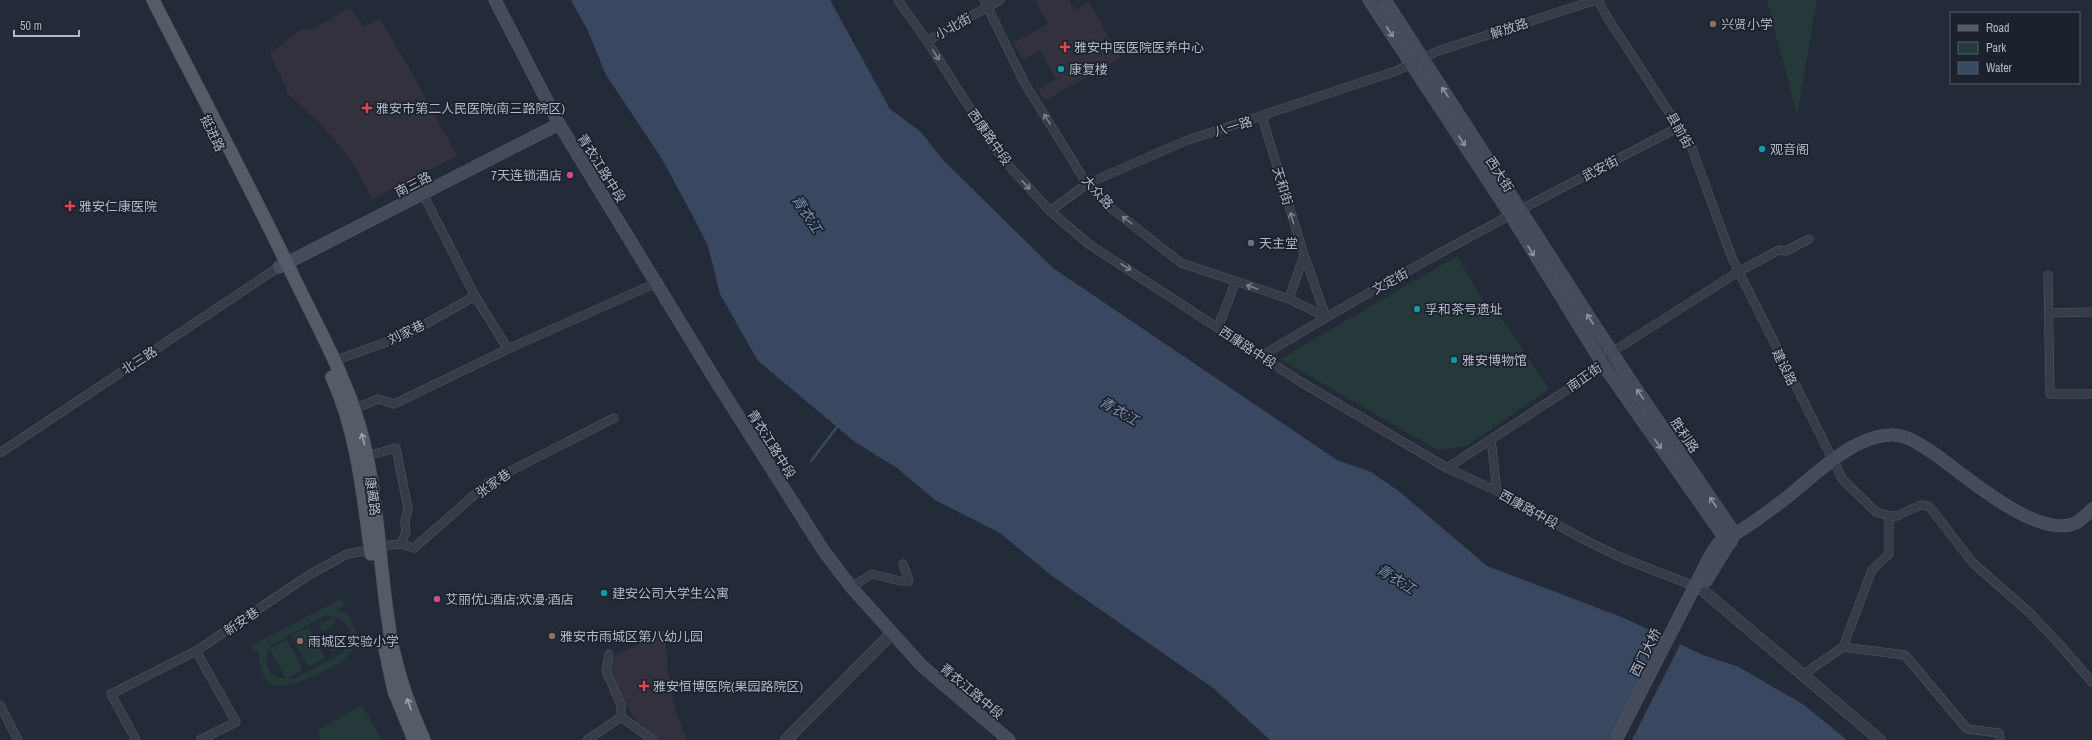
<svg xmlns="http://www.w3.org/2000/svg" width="2092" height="740" font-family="'Archivo Narrow','Noto Sans SC',sans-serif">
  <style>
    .medical { fill: #33313d }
    .green { fill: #25383a; fill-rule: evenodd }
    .water { fill: #394761 }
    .pier { fill: #232b38 }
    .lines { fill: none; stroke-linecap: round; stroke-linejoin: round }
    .stream { stroke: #394761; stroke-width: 2.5 }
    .minor-casing { stroke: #545a66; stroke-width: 9 }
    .tertiary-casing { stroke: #545a66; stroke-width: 12 }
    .secondary-casing { stroke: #545a66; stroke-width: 13 }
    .primary-casing { stroke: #3f4652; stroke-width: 14 }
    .minor { stroke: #363d48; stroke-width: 8 }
    .tertiary { stroke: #363d48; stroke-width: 11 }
    .secondary { stroke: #444c5b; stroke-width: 12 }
    .primary { stroke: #545c68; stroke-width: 13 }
    .secondary-bridge-casing { stroke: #545a66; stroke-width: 13; stroke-linecap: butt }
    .secondary-bridge { stroke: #444c5b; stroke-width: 12 }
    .oneway { stroke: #8b92a0 }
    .oneway2 { stroke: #7a808d }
    .oneway3 { stroke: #9ea5b2 }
    .education-dot { fill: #8d6e63; stroke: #1b222d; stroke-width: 1.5 }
    .health-dot { fill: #e0444e; stroke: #1b222d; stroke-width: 1.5 }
    .culture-dot { fill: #0f9aa8; stroke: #1b222d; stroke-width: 1.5 }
    .hotel-dot { fill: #d1479c; stroke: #1b222d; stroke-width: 1.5 }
    .worship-dot { fill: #6b7280; stroke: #1b222d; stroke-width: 1.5 }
    .labels { text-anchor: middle; stroke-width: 3.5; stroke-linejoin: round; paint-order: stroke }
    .poi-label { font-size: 13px; fill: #b1b7c5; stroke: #1b222d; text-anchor: start }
    .street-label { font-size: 13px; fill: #b1b7c5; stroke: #1b222d }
    .water-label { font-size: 14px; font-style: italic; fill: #7b8dab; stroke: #1b222d }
  </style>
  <rect width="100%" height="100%" fill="#232b38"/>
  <g class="medical">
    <polygon points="1035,0 1069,0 1075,10 1089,2 1121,58 1044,101 1038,89 1056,79 1040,51 1023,60 1013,43 1048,24"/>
    <polygon points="350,8 364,27 380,19 411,71 457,156 372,199 352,161 318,121 289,95 270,54 300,30 314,28"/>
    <polygon points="665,631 668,673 676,712 687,740 660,740 637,722 623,699 611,670 612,657"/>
  </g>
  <g class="green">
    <polygon points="1767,0 1817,0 1797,115 1769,9"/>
    <polygon points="1457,256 1488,309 1507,325 1549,389 1468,445 1439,451 1280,359"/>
    <path d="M341 599 345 605 337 609 349 616 358 636C355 648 350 654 341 662 312 676 258 713 259 650L253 652 250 646ZM324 616C338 616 348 621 351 636L349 643 341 654 293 679H286L303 670 287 639 269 648 286 679 273 675C265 665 264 657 270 646Z"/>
    <polygon points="333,618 336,624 322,632 318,625"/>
    <polygon points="309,627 325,658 308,667 291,636"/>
    <polygon points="343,638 347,644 332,652 329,645"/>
    <polygon points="362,705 382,740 319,740 318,730"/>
  </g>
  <polygon class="water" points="571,0 830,0 890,109 921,132 943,160 1053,268 1337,460 1371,472 1400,492 1487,566 1624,618 1703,655 1739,667 1804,705 1847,740 1270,740 1213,688 1052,576 1000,533 935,500 897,468 855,442 758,361 720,294 708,246 697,224 662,159 606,75 588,31"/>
  <polygon class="pier" points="1663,634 1681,643 1632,740 1609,740"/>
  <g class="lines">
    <polyline class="stream" points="811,461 837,427"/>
    <g class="minor-casing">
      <g id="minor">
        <polyline points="898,0 927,41 1001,157 1050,211 1090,245 1301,382 1447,468 1497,491 1583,539 1622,558 1689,584 1707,594"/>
        <polyline points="984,0 1024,82 1087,184 1111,208 1181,263 1289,299 1326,317"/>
        <polyline points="1598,0 1607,17 1691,146 1732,258 1843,480 1876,512 1889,516 1897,516 1921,505 1929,506 1973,563 2031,614 2062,647 2092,682"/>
        <polyline points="927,41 1000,0"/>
        <polyline points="1262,117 1304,255 1326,317"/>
        <polyline points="423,194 475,296 508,349"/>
        <polyline points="1050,211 1087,184 1185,141 1396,71 1438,51 1596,0"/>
        <polyline points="2048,275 2050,394 2092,394"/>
        <polyline points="1289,299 1304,255"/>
        <polyline points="2049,313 2092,312"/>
        <polyline points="1218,327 1236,281"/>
        <path d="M1262 356C1397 273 1538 200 1679 127"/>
        <polyline points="334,361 406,335 475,296"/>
        <polyline points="354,409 378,399 394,404 508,349 656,283"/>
        <polyline points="1491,439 1497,491"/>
        <polyline points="0,453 279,267"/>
        <polyline points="367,456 396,448 408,509 405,521 406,532 401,544"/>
        <polyline points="1447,468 1604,366 1612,352 1738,272 1779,250 1786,251 1809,239"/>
        <polyline points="379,546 401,544 414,548 489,482 614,418"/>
        <polyline points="851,587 872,574 900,581 909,581 903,564"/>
        <polyline points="1843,647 1872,570 1889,554 1889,516"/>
        <polyline points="196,651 236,722 200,740"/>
        <polyline points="609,654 606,671 621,705 621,717"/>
        <polyline points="1803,677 1811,669 1843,647 1905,655 1967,729 1999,733 2000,740"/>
        <polyline points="0,705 18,740"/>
        <polyline points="621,717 653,740"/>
        <polyline points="136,740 111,694 196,651 309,575 347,554 371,550"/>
        <polyline points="587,740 621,717"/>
      </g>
    </g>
    <g class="tertiary-casing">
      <g id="tertiary">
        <polyline points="1707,594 1880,740"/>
        <polyline points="786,740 892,633"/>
      </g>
    </g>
    <g class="secondary-casing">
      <g id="secondary">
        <polyline points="495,0 559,124 716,381 823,550 851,587 922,666 1009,740"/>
        <polyline points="1369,0 1510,214 1604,366 1724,537 1731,542"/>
        <polyline points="1385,0 1626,374 1735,534"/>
        <polyline points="279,267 559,124"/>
        <path d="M1699 578C1704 567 1715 543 1725 537 1729 535 1733 535 1736 533 1754 523 1770 510 1786 498 1815 475 1852 436 1891 435 1908 434 1925 448 1939 457 1969 479 2036 537 2073 524 2080 522 2087 514 2092 509"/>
        <polyline points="1706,581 1734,535"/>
      </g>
    </g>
    <g class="primary-casing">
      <g id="primary">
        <path d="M153 0C201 94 250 187 296 282 316 323 339 365 354 409 381 486 377 570 393 649 400 681 411 711 424 740"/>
        <path d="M332 377C357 432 363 494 371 554"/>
        <polyline points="385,649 394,691 414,740"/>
      </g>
    </g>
    <use href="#minor" class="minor"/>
    <use href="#tertiary" class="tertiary"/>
    <use href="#secondary" class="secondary"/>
    <use href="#primary" class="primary"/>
    <g class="secondary-bridge-casing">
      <polyline id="secondary-bridge" points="1616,740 1699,578"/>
    </g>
    <use href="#secondary-bridge" class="secondary-bridge"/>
  </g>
  <defs><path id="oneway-shaft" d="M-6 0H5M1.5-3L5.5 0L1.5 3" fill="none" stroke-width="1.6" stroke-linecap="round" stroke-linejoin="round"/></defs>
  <g class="oneway">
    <use href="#oneway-shaft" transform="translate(1390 32) rotate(56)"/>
    <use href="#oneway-shaft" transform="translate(1445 92) rotate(-123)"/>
    <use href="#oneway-shaft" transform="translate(1462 141) rotate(57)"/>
    <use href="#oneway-shaft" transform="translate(1531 251) rotate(59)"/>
    <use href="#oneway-shaft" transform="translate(1590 319) rotate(-123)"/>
    <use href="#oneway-shaft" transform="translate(1640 394) rotate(-124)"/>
    <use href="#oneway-shaft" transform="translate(1658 444) rotate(55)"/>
    <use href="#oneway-shaft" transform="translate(1713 502) rotate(-124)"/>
  </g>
  <g class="oneway2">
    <use href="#oneway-shaft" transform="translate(936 55) rotate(58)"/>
    <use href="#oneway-shaft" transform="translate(1047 119) rotate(-122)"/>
    <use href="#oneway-shaft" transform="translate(1026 185) rotate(47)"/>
    <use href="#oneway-shaft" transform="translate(1292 218) rotate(-107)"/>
    <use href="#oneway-shaft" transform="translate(1127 220) rotate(-142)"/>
    <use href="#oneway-shaft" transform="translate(1126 267) rotate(33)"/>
    <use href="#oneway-shaft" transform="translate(1252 287) rotate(-161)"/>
  </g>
  <g class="oneway3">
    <use href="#oneway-shaft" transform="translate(363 439) rotate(-105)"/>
    <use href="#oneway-shaft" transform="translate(409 704) rotate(-110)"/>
  </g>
  <g class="education-dot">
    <circle cx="1713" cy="24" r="4"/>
    <circle cx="552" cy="636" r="4"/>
    <circle cx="300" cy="641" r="4"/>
  </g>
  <g class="health-dot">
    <path d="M1063 41h4v4h4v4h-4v4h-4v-4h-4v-4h4z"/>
    <path d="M365 102h4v4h4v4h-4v4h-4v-4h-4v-4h4z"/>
    <path d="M68 200h4v4h4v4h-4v4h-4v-4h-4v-4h4z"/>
    <path d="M642 680h4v4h4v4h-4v4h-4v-4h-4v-4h4z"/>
  </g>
  <g class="culture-dot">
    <circle cx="1061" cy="69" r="4"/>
    <circle cx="1762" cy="149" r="4"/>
    <circle cx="1417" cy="309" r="4"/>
    <circle cx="1454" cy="360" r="4"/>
    <circle cx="604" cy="593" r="4"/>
  </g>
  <g class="hotel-dot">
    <circle cx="570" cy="175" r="4"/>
    <circle cx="437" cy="599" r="4"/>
  </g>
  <circle class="worship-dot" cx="1251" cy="243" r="4"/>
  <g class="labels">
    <g class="poi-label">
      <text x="1721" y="29">兴贤小学</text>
      <text x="1074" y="52">雅安中医医院医养中心</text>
      <text x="1069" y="74">康复楼</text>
      <text x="376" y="113">雅安市第二人民医院(南三路院区)</text>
      <text x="1770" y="154">观音阁</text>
      <text x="562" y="180" text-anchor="end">7天连锁酒店</text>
      <text x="79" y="211">雅安仁康医院</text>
      <text x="1259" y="248">天主堂</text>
      <text x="1425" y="314">孚和茶号遗址</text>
      <text x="1462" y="365">雅安博物馆</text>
      <text x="612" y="598">建安公司大学生公寓</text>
      <text x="445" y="604">艾丽优L酒店;欢漫·酒店</text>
      <text x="560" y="641">雅安市雨城区第八幼儿园</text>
      <text x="308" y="646">雨城区实验小学</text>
      <text x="653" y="691">雅安恒博医院(果园路院区)</text>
    </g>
    <g class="street-label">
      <text transform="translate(953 26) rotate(-29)" y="5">小北街</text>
      <text transform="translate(1509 28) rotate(-18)" y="5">解放路</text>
      <text transform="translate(1233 126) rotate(-17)" y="5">八一路</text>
      <text transform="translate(1680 130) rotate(60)" y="5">县前街</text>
      <text transform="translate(213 133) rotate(64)" y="5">挺进路</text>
      <text transform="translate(990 137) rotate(55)" y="5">西康路中段</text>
      <text transform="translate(602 168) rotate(58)" y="5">青衣江路中段</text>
      <text transform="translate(1600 168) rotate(-27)" y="5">武安街</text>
      <text transform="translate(1500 174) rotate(57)" y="5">西大街</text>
      <text transform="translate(413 184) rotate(-27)" y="5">南三路</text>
      <text transform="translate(1283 186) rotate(73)" y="5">天和街</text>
      <text transform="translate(1098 192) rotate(48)" y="5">大众路</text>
      <text transform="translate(1390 281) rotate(-29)" y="5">文定街</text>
      <text transform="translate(406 332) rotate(-25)" y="5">刘家巷</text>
      <text transform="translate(1248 347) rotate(33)" y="5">西康路中段</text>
      <text transform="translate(139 360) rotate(-33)" y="5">北三路</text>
      <text transform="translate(1785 367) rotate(64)" y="5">建设路</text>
      <text transform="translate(1584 377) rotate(-35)" y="5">南正街</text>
      <text transform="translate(1685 435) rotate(56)" y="5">胜利路</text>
      <text transform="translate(772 444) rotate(58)" y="5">青衣江路中段</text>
      <text transform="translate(493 483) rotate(-35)" y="5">张家巷</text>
      <text transform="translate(373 496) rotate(82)" y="5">康藏路</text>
      <text transform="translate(1529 509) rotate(29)" y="5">西康路中段</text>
      <text transform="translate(241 621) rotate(-34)" y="5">新安巷</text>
      <text transform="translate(1645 652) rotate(-63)" y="5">西门大桥</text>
      <text transform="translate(972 691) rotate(40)" y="5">青衣江路中段</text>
    </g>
    <g class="water-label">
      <text transform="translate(807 214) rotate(57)" y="5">青衣江</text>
      <text transform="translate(1119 411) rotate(30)" y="5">青衣江</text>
      <text transform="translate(1396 579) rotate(32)" y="5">青衣江</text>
    </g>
  </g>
  <rect x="1950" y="12" width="130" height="72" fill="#1b222d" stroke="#575e6a"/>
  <rect x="1958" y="25" width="20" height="6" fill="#545c68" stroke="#575e6a"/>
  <text x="1986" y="32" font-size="12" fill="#b1b7c5">Road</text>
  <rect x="1958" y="42" width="20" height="12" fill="#25383a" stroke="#575e6a"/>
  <text x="1986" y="52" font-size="12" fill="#b1b7c5">Park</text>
  <rect x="1958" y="62" width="20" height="12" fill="#394761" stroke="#575e6a"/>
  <text x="1986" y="72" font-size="12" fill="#b1b7c5">Water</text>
  <path d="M14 30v6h65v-6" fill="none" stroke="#b1b7c5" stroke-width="2"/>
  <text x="20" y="30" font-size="12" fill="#b1b7c5" stroke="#1b222d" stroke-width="3" paint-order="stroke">50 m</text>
</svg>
